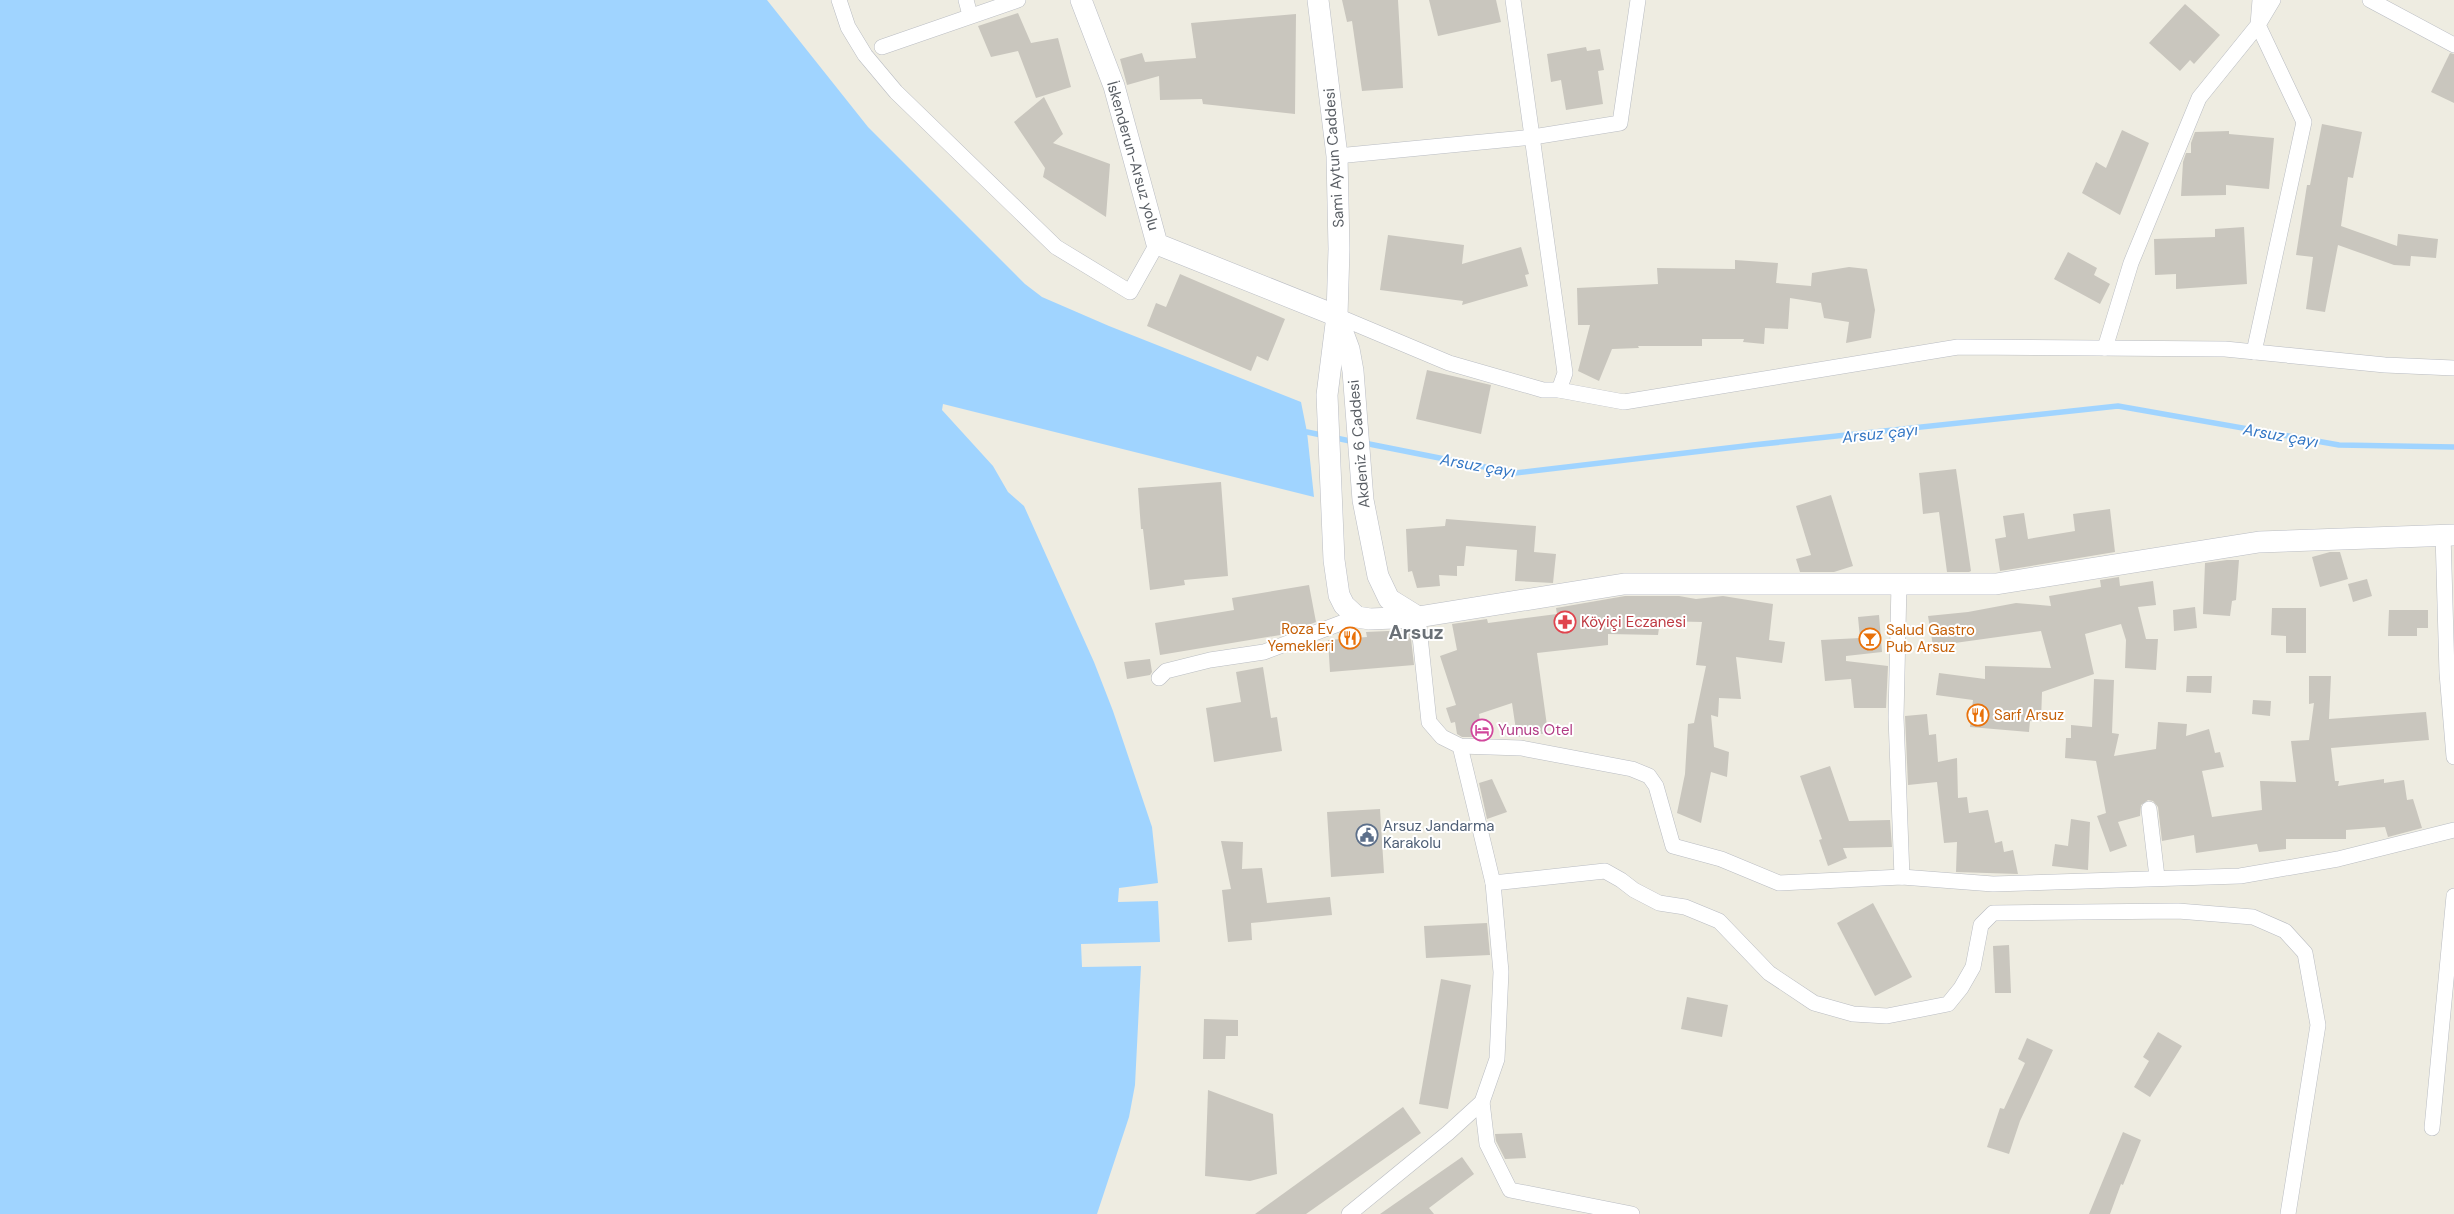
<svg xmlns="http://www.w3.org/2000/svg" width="2454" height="1214" font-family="'DM Sans',sans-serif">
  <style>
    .water { fill: #a0d4ff }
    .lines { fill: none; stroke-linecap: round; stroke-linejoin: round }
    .stream { stroke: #a0d4ff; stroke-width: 5.5 }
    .building { fill: #c9c6be }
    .street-casing { stroke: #b9bcc2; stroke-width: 16 }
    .secondary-casing { stroke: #babdc4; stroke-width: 22 }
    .street { stroke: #fff; stroke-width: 15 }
    .secondary { stroke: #fff; stroke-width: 21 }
    .labels { text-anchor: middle; stroke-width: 4; stroke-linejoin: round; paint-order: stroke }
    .street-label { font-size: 15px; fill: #595e64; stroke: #fff }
    .health-label { font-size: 15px; fill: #be3a42; stroke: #fff; text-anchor: start }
    .food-label { font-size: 15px; fill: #c56008; stroke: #fff; text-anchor: start }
    .hotel-label { font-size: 15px; fill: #b23c85; stroke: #fff; text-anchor: start }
    .service-label { font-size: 15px; fill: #4e5e75; stroke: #fff; text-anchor: start }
    .water-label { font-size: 16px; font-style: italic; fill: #3578c5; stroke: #fff }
    .district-label { font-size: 20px; font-weight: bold; fill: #6a7076; stroke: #fff }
  </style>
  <rect width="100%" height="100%" fill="#eeece1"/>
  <polygon class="water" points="0,0 767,0 868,127 1025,284 1042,297 1109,326 1301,402 1307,432 1314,497 943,404 942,410 993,466 1008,492 1024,506 1094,662 1113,711 1152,827 1158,883 1119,888 1118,902 1158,901 1160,942 1081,944 1082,967 1141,966 1135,1085 1129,1117 1097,1214 0,1214"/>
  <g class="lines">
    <g class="stream">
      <polyline points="1307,432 1355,442"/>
      <polyline points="1364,443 1515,473 1753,445 2118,406 2339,445 2454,447"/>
    </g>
  </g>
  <g class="building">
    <polygon points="1342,0 1398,0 1403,88 1362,91 1352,21 1347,22"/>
    <polygon points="1429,0 1496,0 1501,22 1438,36"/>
    <polygon points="2185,4 2220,35 2194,64 2190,60 2180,71 2149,43"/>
    <polygon points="1018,13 1031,43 1058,38 1071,87 1036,98 1018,51 991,57 978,26"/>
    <polygon points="1296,14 1295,114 1203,104 1202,99 1160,100 1159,76 1127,85 1120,59 1142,53 1145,62 1196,58 1191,23"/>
    <polygon points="1586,47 1587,51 1600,49 1604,70 1598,71 1603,104 1566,110 1561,80 1551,82 1547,54"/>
    <polygon points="2450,53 2454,54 2454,103 2431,92"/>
    <polygon points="1044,97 1063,134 1053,143 1110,164 1106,217 1043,177 1045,168 1014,122"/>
    <polygon points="2322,124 2362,132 2353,178 2348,177 2341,226 2397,246 2398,234 2438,239 2436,258 2411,256 2410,266 2394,265 2338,245 2325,312 2306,309 2313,257 2296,255 2307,185 2310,185"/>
    <polygon points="2122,130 2149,143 2120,215 2082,193 2096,162 2106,168"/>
    <polygon points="2229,131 2229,134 2274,138 2269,189 2226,185 2226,195 2181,196 2183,162 2186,153 2191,153 2191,143 2195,132"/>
    <polygon points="2244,227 2247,284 2176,289 2176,274 2155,275 2154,239 2215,237 2215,229"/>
    <polygon points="1388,235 1464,245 1462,264 1521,247 1529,274 1525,275 1528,286 1462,305 1463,301 1380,290"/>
    <polygon points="2068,252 2097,268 2094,275 2110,284 2100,304 2054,279"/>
    <polygon points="1735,260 1778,263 1776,283 1811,286 1812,273 1849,267 1867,269 1875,310 1871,338 1846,343 1849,322 1824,318 1821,303 1790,298 1788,329 1765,328 1764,344 1743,342 1744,339 1702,339 1702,346 1638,346 1639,348 1612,349 1599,381 1578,371 1590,325 1578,325 1577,288 1658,284 1657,268 1735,269"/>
    <polygon points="1180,274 1285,319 1268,361 1257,356 1251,371 1147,326 1156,303 1166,307"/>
    <polygon points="1427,370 1491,385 1481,434 1416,419"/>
    <polygon points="1956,469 1971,571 1969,572 1947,572 1939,512 1923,514 1919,473"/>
    <polygon points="1221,482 1228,576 1184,580 1185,585 1150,590 1143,529 1141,529 1138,488"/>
    <polygon points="1831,495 1853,566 1834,572 1800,572 1796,559 1811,555 1796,506"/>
    <polygon points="2110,509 2115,552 2000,571 1995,539 2006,537 2003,516 2024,513 2028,539 2075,531 2073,514"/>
    <polygon points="1446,519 1536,526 1534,552 1556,554 1553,583 1515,581 1517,550 1466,546 1464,566 1457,566 1457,576 1439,575 1440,586 1417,588 1412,571 1408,572 1406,529 1445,526"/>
    <polygon points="2330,552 2340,552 2348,579 2320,587 2312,557"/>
    <polygon points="2227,560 2239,560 2236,600 2232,601 2230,616 2203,614 2205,563"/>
    <polygon points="2119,577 2120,586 2153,581 2156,605 2138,607 2146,639 2158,639 2156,670 2125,668 2126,640 2121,624 2085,634 2094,674 2042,692 2041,721 2030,721 2029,732 1970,727 1973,700 1936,695 1939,673 1985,679 1985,666 2051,668 2041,631 1933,646 1928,616 1968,612 2016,603 2051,606 2049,596 2101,587 2100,580"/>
    <polygon points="2367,579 2372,596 2353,602 2348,584"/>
    <polygon points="1309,585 1316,622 1286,634 1160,655 1155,623 1234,610 1232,598"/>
    <polygon points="1625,596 1679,596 1696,599 1723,596 1773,604 1769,640 1785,642 1782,663 1736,657 1741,699 1719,698 1718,717 1711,715 1714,747 1729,752 1727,777 1711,772 1701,823 1677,813 1685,774 1688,724 1694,723 1706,666 1696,665 1702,622 1660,621 1658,635 1608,634 1608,645 1537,653 1548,733 1517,737 1512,703 1479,714 1482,737 1462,737 1457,734 1455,722 1451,723 1446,708 1456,705 1440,656 1457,650 1452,624 1487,619 1488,623 1557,614 1556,608"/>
    <polygon points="2195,607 2197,628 2174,631 2173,610"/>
    <polygon points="2272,608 2306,608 2306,653 2286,653 2286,636 2271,635"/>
    <polygon points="2389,610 2428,610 2428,628 2417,628 2417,636 2388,636"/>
    <polygon points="1879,615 1882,652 1846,656 1846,661 1888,666 1886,708 1854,708 1851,679 1825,681 1821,640 1860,638 1858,617"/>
    <polygon points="1410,630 1414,665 1330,672 1328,640 1367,637 1366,632"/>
    <polygon points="1150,659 1152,672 1150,675 1127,679 1124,662"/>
    <polygon points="1263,667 1271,718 1277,717 1282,751 1214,762 1206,708 1241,702 1236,672"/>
    <polygon points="2187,676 2212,676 2211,693 2186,692"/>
    <polygon points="2309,676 2331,676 2329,719 2426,712 2429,740 2331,748 2335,781 2339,781 2338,786 2384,779 2384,783 2404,780 2407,800 2413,799 2422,828 2388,837 2385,827 2346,830 2346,839 2286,839 2286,849 2259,852 2257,844 2196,853 2194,835 2162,841 2158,807 2153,801 2148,800 2141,805 2140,816 2118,822 2127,846 2110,852 2097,816 2106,813 2096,761 2065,758 2066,738 2071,738 2071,725 2092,727 2094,679 2114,680 2112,733 2119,734 2114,756 2156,749 2158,722 2187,724 2186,736 2209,729 2215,753 2220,752 2224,767 2202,771 2212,817 2262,810 2260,781 2296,782 2291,741 2309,740 2314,703 2309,704"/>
    <polygon points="2253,700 2271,701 2270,716 2252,714"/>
    <polygon points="1927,714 1929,735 1936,734 1938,762 1957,758 1958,798 1967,797 1969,813 1988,810 1995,843 2002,841 2004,852 2013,850 2018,874 1956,872 1957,842 1944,843 1937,782 1908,785 1905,716"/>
    <polygon points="1830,766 1849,821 1890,820 1892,847 1843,848 1847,858 1828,866 1819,840 1822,839 1800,776"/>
    <polygon points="1492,779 1507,812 1487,819 1479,783"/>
    <polygon points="1380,809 1384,873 1331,877 1327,812"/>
    <polygon points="2071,819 2090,822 2088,870 2052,866 2055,844 2068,846"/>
    <polygon points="1221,841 1243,842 1242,869 1262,868 1267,903 1330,897 1332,915 1251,923 1252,940 1228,942 1222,890 1231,889"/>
    <polygon points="1873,903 1912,977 1875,996 1837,923"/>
    <polygon points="1487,923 1490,955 1426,958 1424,926"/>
    <polygon points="2009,945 2011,993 1995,993 1993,946"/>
    <polygon points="1441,979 1471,985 1448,1109 1419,1104"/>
    <polygon points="1687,997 1728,1005 1722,1037 1681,1029"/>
    <polygon points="1204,1019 1238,1020 1238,1036 1226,1036 1225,1059 1203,1059"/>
    <polygon points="2158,1032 2182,1046 2150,1097 2134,1087 2149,1061 2143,1057"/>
    <polygon points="2027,1038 2053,1050 2020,1121 2009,1154 1987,1147 2000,1108 2004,1109 2025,1063 2018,1059"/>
    <polygon points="1208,1090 1273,1114 1277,1174 1250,1181 1205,1176"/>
    <polygon points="1403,1107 1421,1133 1306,1214 1255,1214"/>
    <polygon points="2123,1132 2141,1140 2123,1185 2121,1184 2110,1214 2089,1214"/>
    <polygon points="1522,1133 1526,1158 1505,1159 1496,1141 1495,1134"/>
    <polygon points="1462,1157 1474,1174 1429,1208 1434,1214 1380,1214"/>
  </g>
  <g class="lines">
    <g class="street-casing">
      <g id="street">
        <polyline points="839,0 848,27 865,55 896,92 1056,247 1130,292 1157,244"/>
        <polyline points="966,0 970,15"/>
        <polyline points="1513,0 1565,373 1559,390"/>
        <polyline points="2370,0 2454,45"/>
        <polyline points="882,47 1018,0"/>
        <polyline points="1337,156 1533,137 1620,123 1638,0"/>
        <polyline points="1337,316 1449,363 1543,390 1559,390 1624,402 1958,347 2225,349 2385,365 2454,368"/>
        <polyline points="2105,348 2131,263 2199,98 2258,25 2260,0"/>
        <polyline points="2254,352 2304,122 2258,25 2273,0"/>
        <polyline points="2443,534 2447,673 2454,757"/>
        <polyline points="1899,584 1896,717 1902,877"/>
        <polyline points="1418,617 1429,722 1442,737 1460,746 1521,748 1632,769 1649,776 1656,786 1673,846 1721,859 1779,883 1902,877 1993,884 2240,876 2338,859 2454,830"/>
        <polyline points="1159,678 1166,671 1210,660 1264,652 1357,617"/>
        <polyline points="2149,809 2157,877"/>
        <polyline points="1493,883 1605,871 1621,880 1634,890 1659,903 1685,907 1719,921 1769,973 1814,1003 1853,1014 1887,1016 1948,1004 1961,988 1973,967 1981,925 1993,913 2178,911 2253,917 2285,931 2305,953 2318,1025 2288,1214"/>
        <polyline points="1482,1102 1487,1144 1510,1190 1632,1214"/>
        <polyline points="2432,1128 2454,896"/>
        <polyline points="1349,1214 1448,1133 1482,1102 1497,1059 1501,972 1493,883 1460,746"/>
      </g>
    </g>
    <g class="secondary-casing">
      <g id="secondary">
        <polyline points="1081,0 1114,86 1157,244 1337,316"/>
        <polyline points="1318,0 1337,156 1339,249 1337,316 1327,395 1334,560 1339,595 1344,605 1357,617 1370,619 1418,617 1624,584 1996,584 2259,542 2454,535"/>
        <polyline points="1338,319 1349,349 1353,371 1363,500 1378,576 1389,599 1418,617"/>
      </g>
    </g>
    <use href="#street" class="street"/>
    <use href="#secondary" class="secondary"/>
  </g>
  <defs>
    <g id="pharmacy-ring" transform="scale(1.125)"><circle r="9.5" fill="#fff" stroke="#e0444e" stroke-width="1.5"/><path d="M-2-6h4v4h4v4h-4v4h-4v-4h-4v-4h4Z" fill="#e0444e"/></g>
    <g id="restaurant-ring" transform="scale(1.125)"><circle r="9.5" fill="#fff" stroke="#e8710a" stroke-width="1.5"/><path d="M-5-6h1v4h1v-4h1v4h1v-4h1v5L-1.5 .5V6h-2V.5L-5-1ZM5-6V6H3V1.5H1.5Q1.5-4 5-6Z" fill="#e8710a"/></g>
    <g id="bar-ring" transform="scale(1.125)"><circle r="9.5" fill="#fff" stroke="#e8710a" stroke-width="1.5"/><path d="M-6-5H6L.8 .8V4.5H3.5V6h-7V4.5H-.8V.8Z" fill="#e8710a"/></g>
    <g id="hotel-ring" transform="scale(1.125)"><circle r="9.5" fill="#fff" stroke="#d1479c" stroke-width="1.5"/><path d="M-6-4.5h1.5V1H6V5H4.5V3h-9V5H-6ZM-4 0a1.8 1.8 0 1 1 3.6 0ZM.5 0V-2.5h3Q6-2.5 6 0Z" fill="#d1479c"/></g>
    <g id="civic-ring" transform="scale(1.125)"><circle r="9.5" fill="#fff" stroke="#5c6f8a" stroke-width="1.5"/><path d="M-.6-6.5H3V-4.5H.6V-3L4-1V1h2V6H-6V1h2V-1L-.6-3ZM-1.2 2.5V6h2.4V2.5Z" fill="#5c6f8a"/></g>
  </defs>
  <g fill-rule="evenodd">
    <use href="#pharmacy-ring" x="1565" y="622"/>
    <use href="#restaurant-ring" x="1350" y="638"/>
    <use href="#bar-ring" x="1870" y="639"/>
    <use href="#restaurant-ring" x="1978" y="715"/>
    <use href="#hotel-ring" x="1482" y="730"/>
    <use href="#civic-ring" x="1367" y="835"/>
  </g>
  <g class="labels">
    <g class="street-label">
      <text transform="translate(1133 156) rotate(74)" y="5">İskenderun-Arsuz yolu</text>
      <text transform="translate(1334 158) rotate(-94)" y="5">Sami Aytun Caddesi</text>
      <text transform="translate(1359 444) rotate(-95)" y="5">Akdeniz 6 Caddesi</text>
    </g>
    <g class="health-label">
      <text x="1581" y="627">Köyiçi Eczanesi</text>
    </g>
    <g class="food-label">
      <text x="1334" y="634" text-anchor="end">Roza Ev<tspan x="1334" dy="17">Yemekleri</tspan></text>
      <text x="1886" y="635">Salud Gastro<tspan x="1886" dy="17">Pub Arsuz</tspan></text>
      <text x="1994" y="720">Sarf Arsuz</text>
    </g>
    <g class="hotel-label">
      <text x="1498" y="735">Yunus Otel</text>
    </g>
    <g class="service-label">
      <text x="1383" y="831">Arsuz Jandarma<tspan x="1383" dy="17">Karakolu</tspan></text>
    </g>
    <g class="water-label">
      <text transform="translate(1880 433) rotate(-6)" y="6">Arsuz çayı</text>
      <text transform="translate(2281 435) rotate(10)" y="6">Arsuz çayı</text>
      <text transform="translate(1478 465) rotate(10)" y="6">Arsuz çayı</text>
    </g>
    <g class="district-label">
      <text x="1416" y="639">Arsuz</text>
    </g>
  </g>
</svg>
